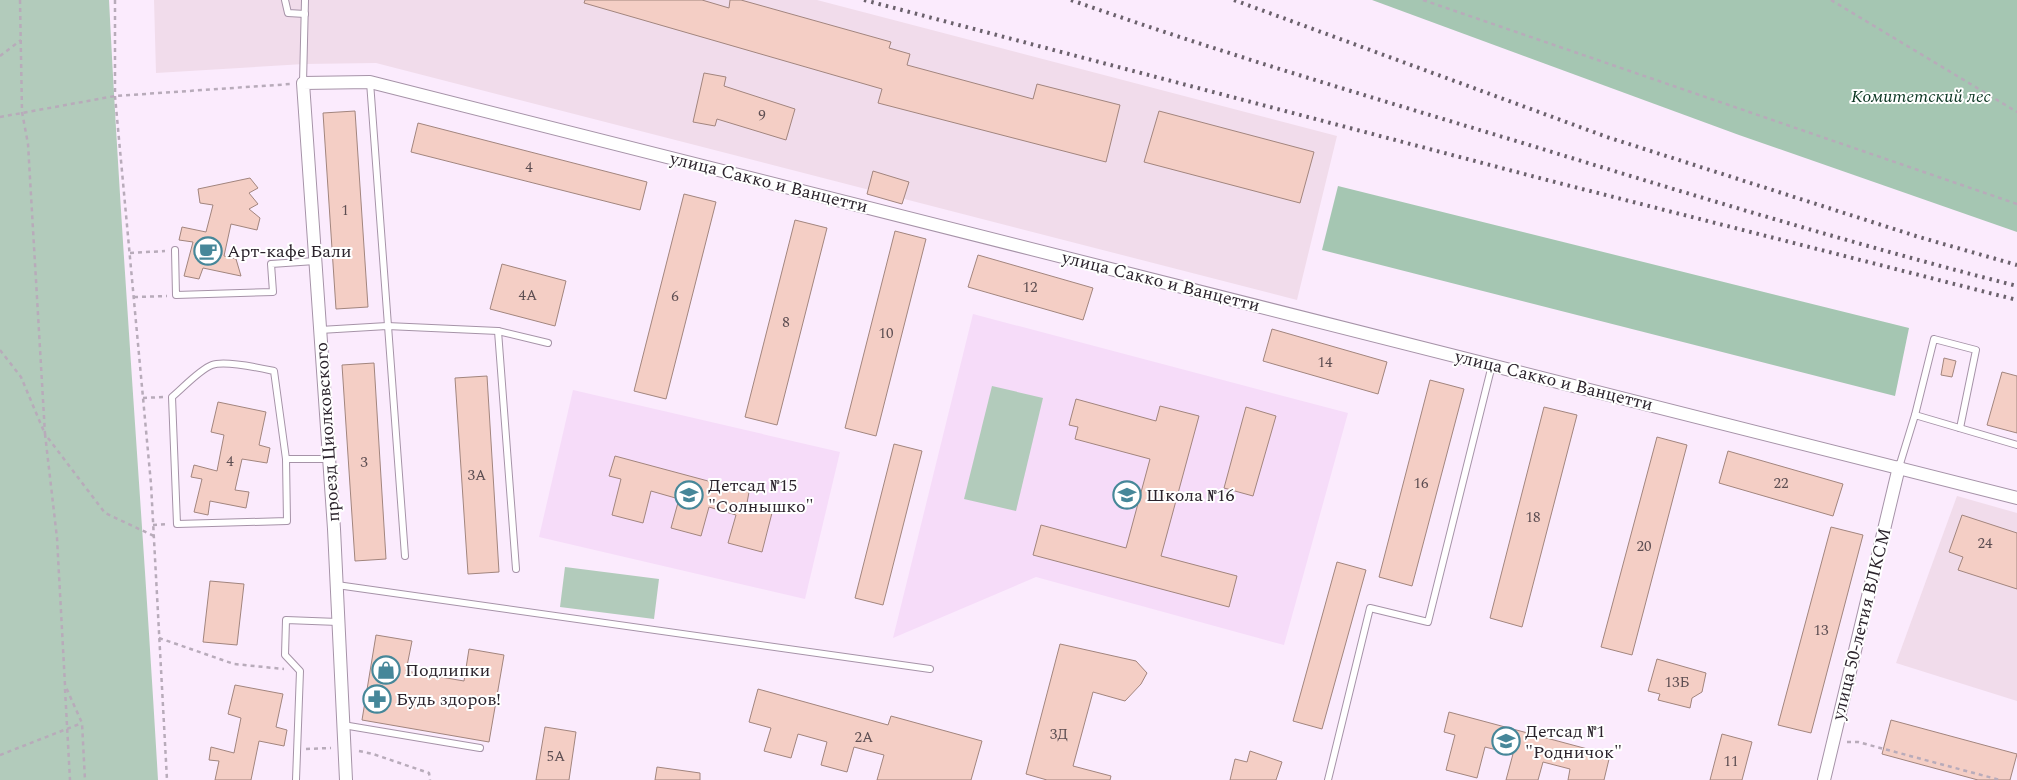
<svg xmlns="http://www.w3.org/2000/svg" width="2017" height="780" font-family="Spectral,serif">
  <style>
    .built { fill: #f6dcf9 }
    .industrial { fill: #f1dceb }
    .green { fill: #b2cbbb }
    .forest { fill: #a5c6b2 }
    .building { fill: #f4cec5; stroke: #a2857e }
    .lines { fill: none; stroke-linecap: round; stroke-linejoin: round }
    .service-casing { stroke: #a693a8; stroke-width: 8 }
    .minor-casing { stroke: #a693a8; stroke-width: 14 }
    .path { stroke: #b8abba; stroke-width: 2.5; stroke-dasharray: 4 4; stroke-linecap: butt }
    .service { stroke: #fff; stroke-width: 6 }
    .minor { stroke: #fff; stroke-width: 12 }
    .rail { stroke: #6b616c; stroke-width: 4; stroke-dasharray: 2.5 5; stroke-linecap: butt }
    .labels { text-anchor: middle; stroke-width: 4; stroke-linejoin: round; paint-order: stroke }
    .number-label { font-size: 15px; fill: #5d4e52 }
    .park-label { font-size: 18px; font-style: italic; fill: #0b3622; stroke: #fff }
    .street-label { font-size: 18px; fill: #2b232c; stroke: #fff }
    .poi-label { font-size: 18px; fill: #2b232c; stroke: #fff; text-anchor: start }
  </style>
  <rect width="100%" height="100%" fill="#fbebfd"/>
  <g class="built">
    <polygon points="973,314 1348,413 1284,645 1036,577 893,638"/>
    <polygon points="573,390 840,452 805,599 539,537"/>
  </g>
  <g class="industrial">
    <polygon points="154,0 817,0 1337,136 1297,300 376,63 304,64 156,73"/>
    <polygon points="1957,496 2017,513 2017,701 1896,663"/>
  </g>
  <g class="green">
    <path d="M0 0H109C122 260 143 520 158 780H0Z"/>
    <polygon points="992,386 1043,398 1016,511 964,499"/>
    <polygon points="565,567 659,579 654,619 560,607"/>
  </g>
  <g class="forest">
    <polygon points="1372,0 2017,0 2017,232 1739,135"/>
    <polygon points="1338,186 1909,328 1895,396 1322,250"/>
  </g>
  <g class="building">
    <polygon points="585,0 702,0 729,8 730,0 741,0 891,42 889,48 910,54 907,65 1033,99 1037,84 1120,105 1106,162 878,103 882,89 584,3"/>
    <polygon points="704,73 726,77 724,86 795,109 786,140 717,119 715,126 693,122"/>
    <polygon points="355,111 368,307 336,309 323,113"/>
    <polygon points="1159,111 1314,152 1300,203 1144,162"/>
    <polygon points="418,123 647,182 640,210 411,152"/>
    <polygon points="873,171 909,182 902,204 867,194"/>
    <polygon points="250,178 258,188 249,193 258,204 249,209 260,218 257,230 231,224 224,256 236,259 241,276 203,268 199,279 184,276 193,242 179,240 182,227 206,232 213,205 200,203 198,189"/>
    <polygon points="684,194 716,202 666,399 634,391"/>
    <polygon points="795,220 827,228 777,425 745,417"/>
    <polygon points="895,231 926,239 876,436 845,428"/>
    <polygon points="978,255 1093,288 1083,320 968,287"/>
    <polygon points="502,264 566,281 555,326 490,309"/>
    <polygon points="1272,329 1387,362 1378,394 1263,361"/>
    <polygon points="1944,358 1956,361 1952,377 1941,375"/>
    <polygon points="374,363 386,559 355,561 342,365"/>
    <polygon points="2002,372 2017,376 2017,433 1987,425"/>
    <polygon points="487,376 499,572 468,574 455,378"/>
    <polygon points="1430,380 1464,389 1412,586 1379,577"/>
    <polygon points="1076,399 1156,421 1160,406 1199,416 1161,556 1237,576 1229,607 1033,555 1041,525 1126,548 1150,459 1075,439 1078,427 1069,425"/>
    <polygon points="218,402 266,412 259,445 270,448 267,463 242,459 235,490 249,492 246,508 210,501 208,515 194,512 202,479 191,477 194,465 217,471 224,435 211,432"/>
    <polygon points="1246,407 1276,416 1253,496 1224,488"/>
    <polygon points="1544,407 1577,415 1522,627 1490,618"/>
    <polygon points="1657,437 1687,445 1632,655 1601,647"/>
    <polygon points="894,444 922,451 883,605 855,598"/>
    <polygon points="1728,451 1843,484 1833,516 1719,483"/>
    <polygon points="615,456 749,492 747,503 773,509 762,552 728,543 736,515 709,507 701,536 671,528 679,499 651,491 643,523 612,515 621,479 609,476"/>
    <polygon points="1962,515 2017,533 2017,589 1958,570 1963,557 1949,552"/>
    <polygon points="1831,527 1863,535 1811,733 1778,725"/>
    <polygon points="1337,562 1366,570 1322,729 1293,721"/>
    <polygon points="210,581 244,584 237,645 203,642"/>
    <polygon points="376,635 412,641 406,671 464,681 469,649 504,655 489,742 362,720"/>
    <polygon points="1060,644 1136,661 1147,673 1141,684 1125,701 1093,692 1073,766 1111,776 1110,780 1047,780 1026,774"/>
    <polygon points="1657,659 1706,673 1702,692 1692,698 1690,708 1658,700 1660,694 1648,691"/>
    <polygon points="235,685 283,694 276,727 287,730 284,746 259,741 251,780 215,780 219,761 209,760 211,747 234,753 241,718 228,714"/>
    <polygon points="758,689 888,725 891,716 982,741 971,780 877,780 884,755 854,747 847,772 821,765 827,742 798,734 791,758 764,751 771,728 749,722"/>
    <polygon points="1449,712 1610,755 1604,780 1568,780 1570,769 1543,762 1538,780 1506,780 1513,754 1485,747 1477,778 1446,770 1455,735 1444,732"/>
    <polygon points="1891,720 2017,754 2010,780 1978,780 1882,754"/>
    <polygon points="545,727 576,732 569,780 536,780"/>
    <polygon points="1722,734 1752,742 1742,780 1710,780"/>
    <polygon points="1250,751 1282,762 1276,780 1230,780 1235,759 1247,762"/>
    <polygon points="657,767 700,773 700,780 655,780"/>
  </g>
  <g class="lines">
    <g class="service-casing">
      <g id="service">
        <polyline points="285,0 288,13 305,14"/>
        <polyline points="370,82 405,556"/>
        <polyline points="303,83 305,0"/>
        <polyline points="175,250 176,295 273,292 271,264 315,261"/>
        <polyline points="320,330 387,326 498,331 548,343"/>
        <polyline points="498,331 516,569"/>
        <polyline points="1915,415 1934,339 1976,350 1960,428"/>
        <path d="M286 459 274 371C260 368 225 360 212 365 199 370 183 388 172 397L177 524 287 521 286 459H329"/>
        <polyline points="1899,467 1915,415 2017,445"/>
        <polyline points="337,585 930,669"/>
        <polyline points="343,725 480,748"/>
        <polyline points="296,780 300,671 285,655 286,620 338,622"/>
        <polyline points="1328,780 1370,608 1428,622 1492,365"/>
      </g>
    </g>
    <g class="minor-casing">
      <g id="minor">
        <polyline points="346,780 334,529 303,83 370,82 2017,498"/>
        <polyline points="1824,780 1899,467"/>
      </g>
    </g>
    <g class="path">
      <polyline points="20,0 22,112 28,144 45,434 105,513 154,536"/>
      <polyline points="115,0 115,96 151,484 167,780"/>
      <polyline points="1423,0 2017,204"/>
      <polyline points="1831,0 2017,112"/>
      <polyline points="0,56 21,40"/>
      <polyline points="0,117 115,96 291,84"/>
      <polyline points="130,253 165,251"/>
      <polyline points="134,297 167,296"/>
      <polyline points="0,350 21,377 45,434 57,538 65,685 82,723 85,780"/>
      <polyline points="143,398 163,397"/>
      <polyline points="153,525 168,524"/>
      <polyline points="159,638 234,664 284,669"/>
      <polyline points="65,689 70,780"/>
      <polyline points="1847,742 1858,742 2000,780"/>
      <polyline points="306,749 331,748"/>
      <polyline points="359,751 373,754 429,773 430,780"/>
      <polyline points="0,755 82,723"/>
    </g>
    <use href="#service" class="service"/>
    <use href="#minor" class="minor"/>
    <g class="rail">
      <polyline points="864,0 1547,180 2017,300"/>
      <path d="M1071 0C1221 53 1374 98 1526 144 1689 194 1852 244 2017 286"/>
      <polyline points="1234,0 1607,137 1919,237 2017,265"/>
    </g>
  </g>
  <defs>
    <g id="cafe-ring" transform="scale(1.4375)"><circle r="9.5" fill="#fff" stroke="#468799" stroke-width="1.5"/><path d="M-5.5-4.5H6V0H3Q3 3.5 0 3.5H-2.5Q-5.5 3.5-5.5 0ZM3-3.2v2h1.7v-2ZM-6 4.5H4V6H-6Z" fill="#468799"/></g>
    <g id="school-ring" transform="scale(1.4375)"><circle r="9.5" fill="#fff" stroke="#468799" stroke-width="1.5"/><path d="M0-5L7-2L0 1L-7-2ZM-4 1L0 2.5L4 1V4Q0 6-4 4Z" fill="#468799"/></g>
    <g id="shop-ring" transform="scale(1.4375)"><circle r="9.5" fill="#fff" stroke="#468799" stroke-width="1.5"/><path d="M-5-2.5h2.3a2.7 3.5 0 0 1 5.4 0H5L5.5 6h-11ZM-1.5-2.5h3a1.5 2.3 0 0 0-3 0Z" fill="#468799"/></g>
    <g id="pharmacy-ring" transform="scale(1.4375)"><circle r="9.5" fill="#fff" stroke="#468799" stroke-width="1.5"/><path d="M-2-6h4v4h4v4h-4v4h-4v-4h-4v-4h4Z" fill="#468799"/></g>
  </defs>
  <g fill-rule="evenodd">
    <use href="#cafe-ring" x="208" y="251"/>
    <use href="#school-ring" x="689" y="495"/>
    <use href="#school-ring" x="1127" y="495"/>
    <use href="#shop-ring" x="386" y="670"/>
    <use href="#pharmacy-ring" x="377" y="699"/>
    <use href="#school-ring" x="1506" y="741"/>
  </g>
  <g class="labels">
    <g class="number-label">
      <text x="762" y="120">9</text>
      <text x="529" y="172">4</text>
      <text x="345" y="215">1</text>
      <text x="1030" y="292">12</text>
      <text x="528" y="300">4А</text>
      <text x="675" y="301">6</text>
      <text x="786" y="327">8</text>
      <text x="886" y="338">10</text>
      <text x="1325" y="367">14</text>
      <text x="230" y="466">4</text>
      <text x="364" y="467">3</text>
      <text x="477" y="480">3А</text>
      <text x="1421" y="488">16</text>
      <text x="1781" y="488">22</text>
      <text x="1533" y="522">18</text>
      <text x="1985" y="548">24</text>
      <text x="1644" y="551">20</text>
      <text x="1821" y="635">13</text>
      <text x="1677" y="687">13Б</text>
      <text x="1059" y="739">3Д</text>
      <text x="864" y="742">2А</text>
      <text x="556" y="761">5А</text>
      <text x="1731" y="766">11</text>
    </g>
    <g class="park-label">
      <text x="1921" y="102">Комитетский лес</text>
    </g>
    <g class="street-label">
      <text transform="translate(769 182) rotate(14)" y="6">улица Сакко и Ванцетти</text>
      <text transform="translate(1161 281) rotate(14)" y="6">улица Сакко и Ванцетти</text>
      <text transform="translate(1554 380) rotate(14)" y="6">улица Сакко и Ванцетти</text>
      <text transform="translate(327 432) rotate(-94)" y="6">проезд Циолковского</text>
      <text transform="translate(1861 624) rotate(-76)" y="6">улица 50-летия ВЛКСМ</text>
    </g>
    <g class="poi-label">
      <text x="227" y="257">Арт-кафе Бали</text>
      <text x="708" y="491">Детсад №15<tspan x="708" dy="21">"Солнышко"</tspan></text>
      <text x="1146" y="501">Школа №16</text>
      <text x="405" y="676">Подлипки</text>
      <text x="396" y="705">Будь здоров!</text>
      <text x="1525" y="737">Детсад №1<tspan x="1525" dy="21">"Родничок"</tspan></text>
    </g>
  </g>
</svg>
